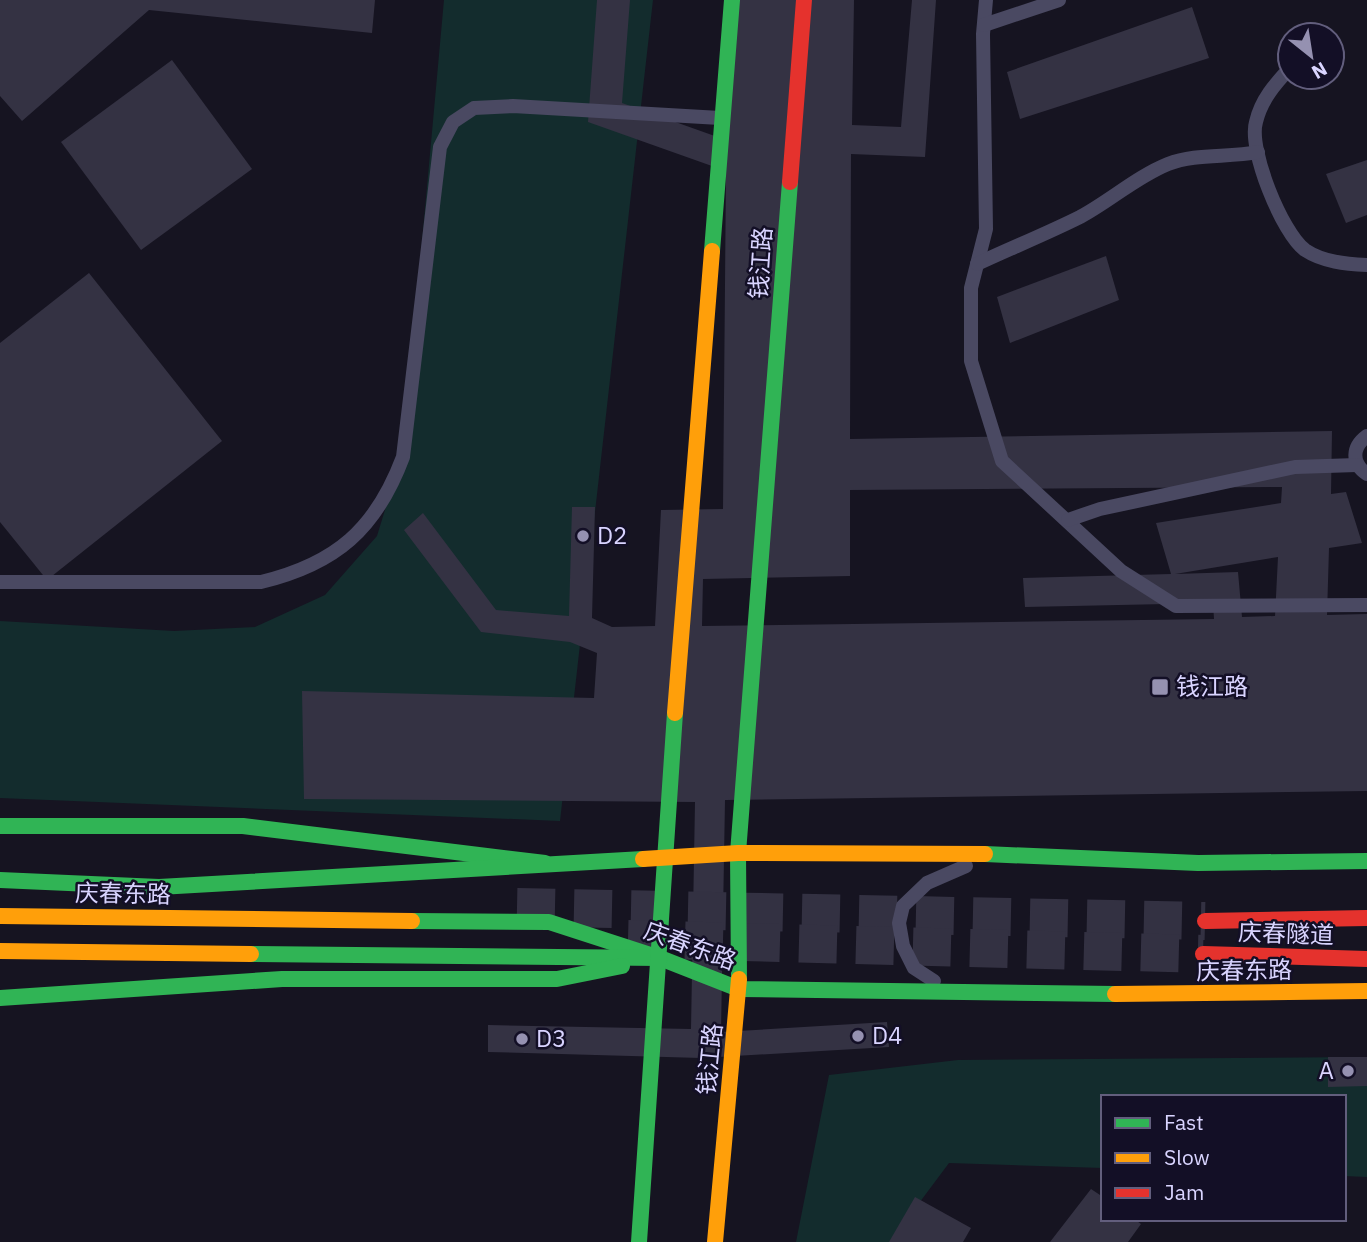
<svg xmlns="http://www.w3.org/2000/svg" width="1367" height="1242" font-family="'IBM Plex Sans','Noto Sans SC',sans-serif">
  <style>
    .green { fill: #132c2d }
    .building { fill: #343243; fill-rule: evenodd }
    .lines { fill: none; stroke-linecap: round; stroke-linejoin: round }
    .primary-tunnel { stroke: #333142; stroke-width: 38; stroke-dasharray: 38 19; stroke-linecap: butt }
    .lane { stroke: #4a4962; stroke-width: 14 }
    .fast { stroke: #30b455; stroke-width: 16 }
    .slow { stroke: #ff9f0a; stroke-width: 16 }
    .jam { stroke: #e5322d; stroke-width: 16 }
    .poi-dot { fill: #9591b1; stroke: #130f26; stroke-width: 2.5 }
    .labels { text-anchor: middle; stroke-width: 5; stroke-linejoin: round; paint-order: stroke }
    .street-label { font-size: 24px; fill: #d9d4ff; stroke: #130f26 }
    .poi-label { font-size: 24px; fill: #d9d4ff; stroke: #130f26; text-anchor: start }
  </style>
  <rect width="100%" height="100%" fill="#161421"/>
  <g class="green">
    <polygon points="444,0 653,0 560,821 0,798 0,621 174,631 255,627 325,595 377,536 403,451"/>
    <polygon points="1367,1057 1367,1177 1344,1176 1344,1097 1103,1097 1103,1168 949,1163 890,1242 796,1242 829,1075 958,1060"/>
  </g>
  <g class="building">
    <polygon points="0,0 375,0 372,33 149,10 22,121 0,96"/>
    <path d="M597 0H630L622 103 726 140 728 0H854L852 125 901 127 912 0H936L925 157 851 154 850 439 1332 431 1331 494 1346 492 1362 543 1329 548 1327 615 1367 614V791L725 800 721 1032 887 1022 889 1047 701 1058 488 1052V1025L691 1029 695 802 304 799 302 691 594 698 597 653 570 642 481 632 404 530 423 513 496 610 569 616 572 507H595L592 618 612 627 655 626 661 510 723 509 726 171 588 122ZM1282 487 1281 503 1156 523 1171 574 1023 578 1025 607 1213 603 1214 619 702 626 703 579 850 576V490ZM1278 557 1275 616 1242 617 1238 572 1175 574Z"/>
    <polygon points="1192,7 1209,58 1020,119 1007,72"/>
    <polygon points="172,60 252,169 141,250 61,142"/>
    <polygon points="1367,160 1367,215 1346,223 1326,174"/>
    <polygon points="1106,256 1119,300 1010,343 997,297"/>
    <polygon points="89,273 222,441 47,580 0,522 0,343"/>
    <polygon points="1328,1057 1367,1057 1367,1086 1328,1087"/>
    <polygon points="1091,1189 1103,1197 1103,1219 1134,1219 1141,1224 1128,1242 1050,1242"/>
    <polygon points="915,1197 971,1228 963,1242 889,1242"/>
  </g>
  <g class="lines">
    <g class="primary-tunnel">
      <polyline points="517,907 1205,921"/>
      <polyline points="628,939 1203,954"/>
    </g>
    <g class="lane">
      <polyline points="986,0 983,34 986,229 971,288 971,361 1002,461 1121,571 1176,606 1367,605"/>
      <polyline points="984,25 1059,0"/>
      <path d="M1290 68C1275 84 1261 100 1256 122 1248 149 1282 233 1305 250 1323 262 1346 264 1367 265"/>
      <path d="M977 264C1011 248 1046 234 1080 217 1110 201 1136 177 1168 164 1196 153 1228 158 1258 152"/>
      <path d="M1367 436C1352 447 1351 463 1367 474"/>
      <polyline points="1068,520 1100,509 1295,467 1357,465"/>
      <path d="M0 582H261C336 564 376 529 403 457L440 147 453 122 474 108 513 106 720 118"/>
      <polyline points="934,981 914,968 903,946 899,923 903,906 927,883 966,866"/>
    </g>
    <g class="fast">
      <polyline points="712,251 732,0"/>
      <polyline points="0,826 243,826 545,863"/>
      <polyline points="985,854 1198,863 1367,861"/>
      <polyline points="0,880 159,887 643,859"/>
      <polyline points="412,921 549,922 660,958 739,989 1115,994"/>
      <polyline points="251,954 660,958"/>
      <polyline points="739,979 738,853 790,182"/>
      <polyline points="0,998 282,979 557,979 622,966"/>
      <polyline points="639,1242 675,713"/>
    </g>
    <g class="slow">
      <polyline points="675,713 712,251"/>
      <polyline points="643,859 738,853 985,854"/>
      <polyline points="0,916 412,921"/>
      <polyline points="0,951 251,954"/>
      <polyline points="1115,994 1367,991"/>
      <polyline points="715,1242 739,979"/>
    </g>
    <g class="jam">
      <polyline points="790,182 804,0"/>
      <polyline points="1205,921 1367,918"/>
      <polyline points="1203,954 1367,959"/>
    </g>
  </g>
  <g class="poi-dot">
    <circle cx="583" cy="536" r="7"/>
    <rect x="1151" y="678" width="18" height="18" rx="3.5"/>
    <circle cx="858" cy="1036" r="7"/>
    <circle cx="522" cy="1039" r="7"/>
    <circle cx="1348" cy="1071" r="7"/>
  </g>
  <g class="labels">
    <g class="street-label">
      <text transform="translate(761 263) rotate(-86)" y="8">钱江路</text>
      <text transform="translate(123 894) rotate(1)" y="8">庆春东路</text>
      <text transform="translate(1286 934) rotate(2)" y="8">庆春隧道</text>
      <text transform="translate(690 946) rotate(20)" y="8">庆春东路</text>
      <text transform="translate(1244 971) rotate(-1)" y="8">庆春东路</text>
      <text transform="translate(710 1059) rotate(-84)" y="8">钱江路</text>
    </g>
    <g class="poi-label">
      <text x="597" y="544">D2</text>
      <text x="1176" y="695">钱江路</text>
      <text x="872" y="1044">D4</text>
      <text x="536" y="1047">D3</text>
      <text x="1334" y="1079" text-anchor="end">A</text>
    </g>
  </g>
  <rect x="1101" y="1095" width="245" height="126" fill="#130f26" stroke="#625e7d" stroke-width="2"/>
  <rect x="1115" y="1118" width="35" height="10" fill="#30b455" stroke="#625e7d" stroke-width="2"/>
  <text x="1164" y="1130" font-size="21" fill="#d9d4ff">Fast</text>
  <rect x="1115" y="1153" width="35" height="10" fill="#ff9f0a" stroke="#625e7d" stroke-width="2"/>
  <text x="1164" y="1165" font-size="21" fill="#d9d4ff">Slow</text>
  <rect x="1115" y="1188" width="35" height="10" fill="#e5322d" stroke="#625e7d" stroke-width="2"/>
  <text x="1164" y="1200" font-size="21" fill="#d9d4ff">Jam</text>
  <g transform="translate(1311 56) rotate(150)"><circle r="33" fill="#130f26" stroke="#625e7d" stroke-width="2"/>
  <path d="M0-5L12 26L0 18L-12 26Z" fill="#9591b1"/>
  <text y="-10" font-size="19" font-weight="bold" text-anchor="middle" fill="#d9d4ff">N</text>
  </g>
</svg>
